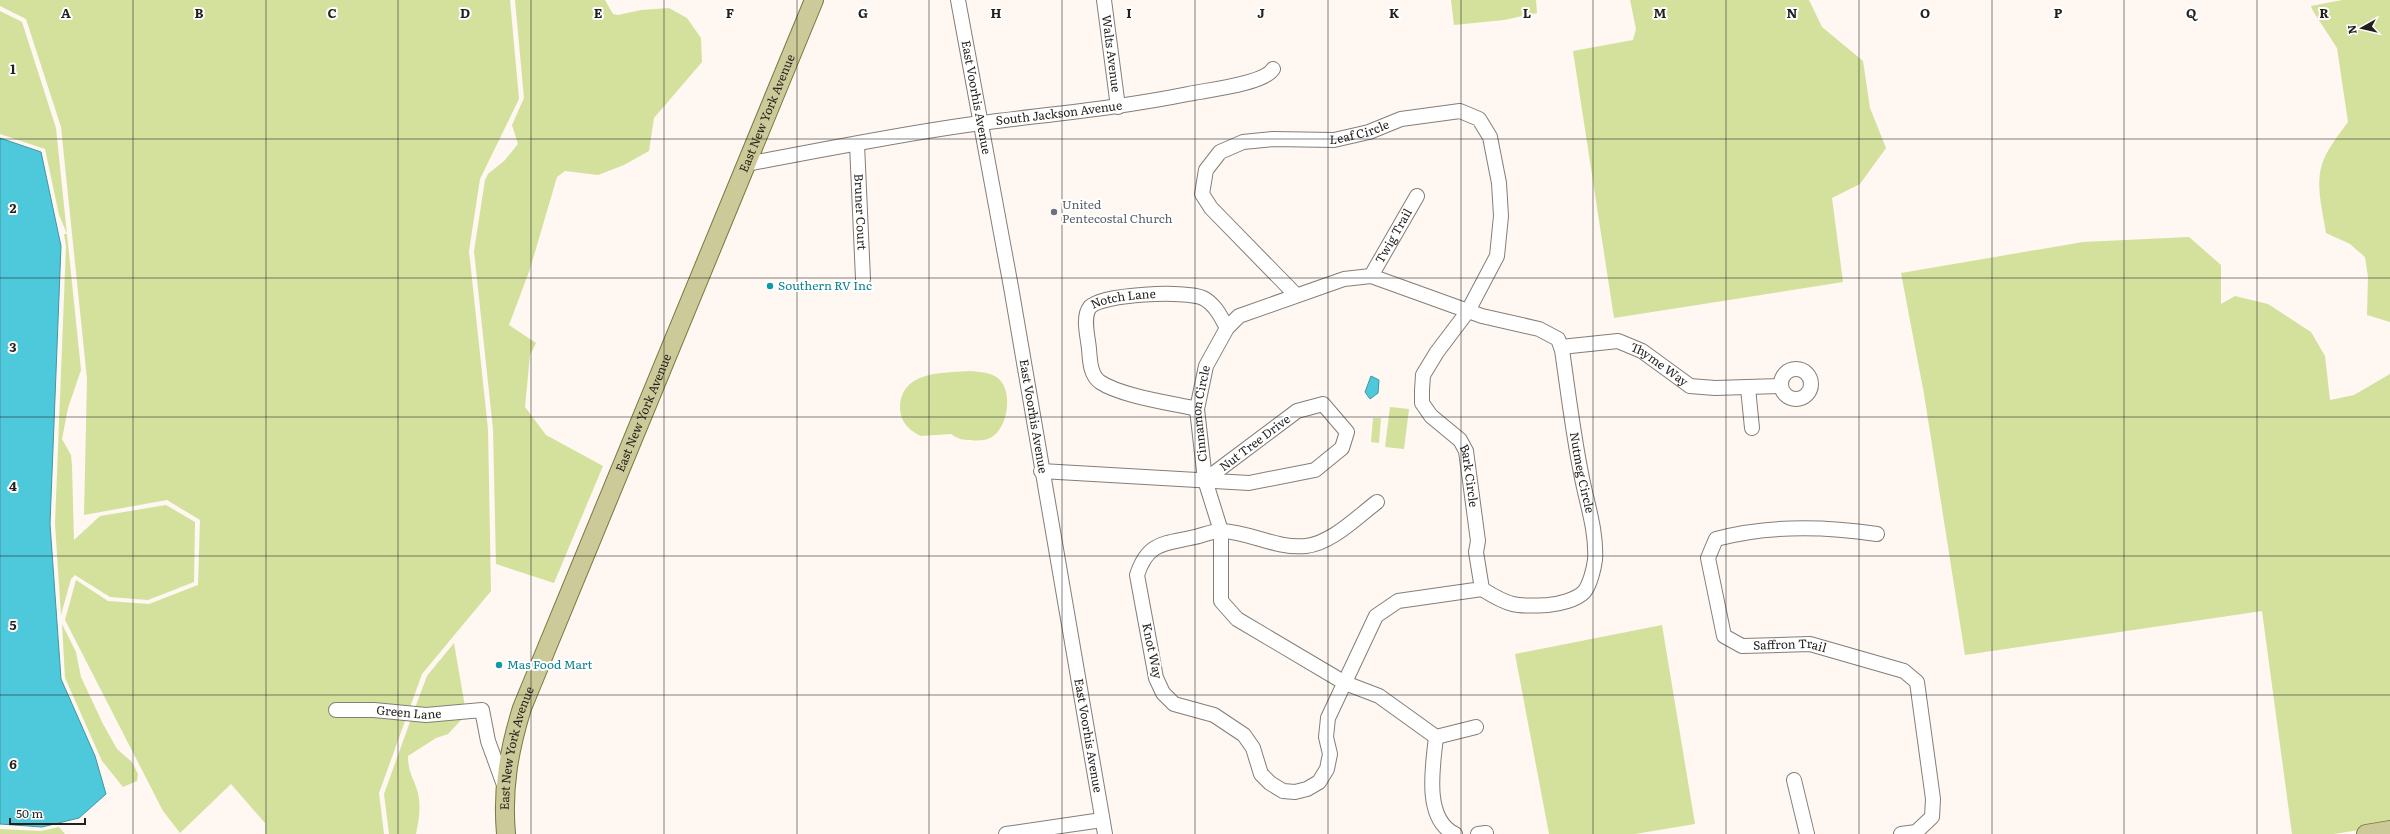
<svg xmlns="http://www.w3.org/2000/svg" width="2390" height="834" font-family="Literata,serif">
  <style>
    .green { fill: #d3e19d }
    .water { fill: #4ec9db; stroke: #4196a2 }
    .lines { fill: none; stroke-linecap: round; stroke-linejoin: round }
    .minor-casing { stroke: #847e79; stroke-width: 16 }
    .major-casing { stroke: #7a7741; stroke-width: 20 }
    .minor { stroke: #fff; stroke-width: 14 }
    .major { stroke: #ccca98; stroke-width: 18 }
    .grid { fill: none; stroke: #221f1d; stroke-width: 1; stroke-opacity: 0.55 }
    .worship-dot { fill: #6b7280; stroke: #fff; stroke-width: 1.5 }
    .culture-dot { fill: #0f9aa8; stroke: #fff; stroke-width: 1.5 }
    .labels { text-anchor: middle; stroke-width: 4; stroke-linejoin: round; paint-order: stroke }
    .street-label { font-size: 12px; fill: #221f1d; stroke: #fff }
    .worship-label { font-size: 12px; fill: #5b616d; stroke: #fff; text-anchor: start }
    .culture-label { font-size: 12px; fill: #0d838f; stroke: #fff; text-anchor: start }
    .grid-label { font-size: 13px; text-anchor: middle; font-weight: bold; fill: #221f1d; stroke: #fff; stroke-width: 4; stroke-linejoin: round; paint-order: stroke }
  </style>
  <rect width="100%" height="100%" fill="#fef7f2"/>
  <g class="green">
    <polygon points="0,0 510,0 519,99 480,179 469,251 488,429 491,591 422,674 379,793 384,834 265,834 265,823 231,784 180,833 163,811 65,620 76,580 108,601 149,604 198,585 200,520 167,500 84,515 87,379 61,127 26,19 0,6"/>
    <polygon points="515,0 605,0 613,14 618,15 641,10 669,8 687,18 701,38 702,62 654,118 649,151 624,165 598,175 565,171 557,177 530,269 509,325 536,343 530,355 525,407 546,435 603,466 554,583 496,564 493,429 474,251 485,180 488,174 504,161 518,144 512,125 524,98"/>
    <polygon points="1451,0 1536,0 1537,13 1504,20 1454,25"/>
    <polygon points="1630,0 1809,0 1822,27 1863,61 1870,108 1886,148 1860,184 1832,198 1843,282 1614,318 1573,51 1633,40 1636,29"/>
    <path d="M2342 0H2390V322L2367 315 2368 277 2365 257 2350 244 2326 233C2323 213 2316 188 2321 168 2325 151 2338 136 2348 122L2337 48 2313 11 2311 6Z"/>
    <polygon points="0,11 22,22 56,128 81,370 68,408 62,439 71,455 72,466 74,540 100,516 166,505 195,522 194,582 148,600 110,597 75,575 71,579 61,615 55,524 66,246 64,234 67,234 59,215 45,149 0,134"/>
    <polygon points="2189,237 2221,265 2221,304 2235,296 2268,304 2311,332 2325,356 2330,400 2354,395 2390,374 2390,825 2334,834 2292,834 2262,611 1965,655 1924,394 1901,273 2083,242"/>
    <path d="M970 371C979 372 992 372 999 379 1013 392 1008 427 992 437 985 441 977 441 971 440 962 440 958 439 951 434L921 436C910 431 900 422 900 408 901 371 941 373 970 371Z"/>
    <polygon points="1390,407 1409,409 1404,449 1385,447"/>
    <polygon points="1373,418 1381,418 1379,443 1371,442"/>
    <polygon points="62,624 76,652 81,677 103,724 117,749 132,762 138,774 137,781 123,787 102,761 65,678"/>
    <polygon points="1662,625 1695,824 1635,834 1549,834 1515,654"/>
    <polygon points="454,643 465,707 415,708 427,676"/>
    <path d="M464 717 448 734 436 738 408 756C408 774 414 778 418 793 421 808 419 820 416 834H389L384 794 411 719Z"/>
    <polygon points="59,827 65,834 0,834 0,829 41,831"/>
  </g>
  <g class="water">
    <polygon points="0,138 41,152 61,246 50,524 61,679 95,756 106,794 79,818 42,827 0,824"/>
    <polygon points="1371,376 1379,380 1378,393 1370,399 1365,392"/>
  </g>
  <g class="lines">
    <g class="minor-casing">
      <g id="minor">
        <path id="s1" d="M958 0 1011 287 1105 834"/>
        <path id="s2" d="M1104 0 1118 107"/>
        <path id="s3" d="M857 144 863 279"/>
        <path id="s4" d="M746 164C824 150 903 133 981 123 1051 114 1119 108 1188 94 1207 90 1264 84 1273 69"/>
        <path id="s5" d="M1371 276 1417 196"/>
        <path id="s6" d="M1296 295 1211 208 1202 194 1206 170 1220 152 1243 142 1273 139 1334 140 1369 132 1401 119 1460 111 1479 119 1490 137 1499 183 1501 216 1497 256 1468 311 1437 352 1423 375 1422 390V403L1431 416 1460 440 1466 451 1478 541 1476 552 1482 589 1398 601 1376 616 1328 718 1326 737 1330 754 1327 769 1319 782 1307 789 1295 792 1283 791 1270 783 1261 774 1253 748 1244 735 1214 715 1174 704 1163 693 1156 678 1137 575C1148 541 1165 544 1195 537 1204 535 1214 530 1222 531 1250 532 1276 549 1306 546 1332 543 1357 517 1377 502"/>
        <path id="s7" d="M1561 347 1618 341 1642 351 1690 386 1715 388 1781 386"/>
        <circle cx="1796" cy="384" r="15"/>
        <polyline points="1748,388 1752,428"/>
        <path id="s8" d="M1197 409C1171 403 1121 396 1100 382 1090 375 1090 360 1089 349 1088 337 1082 317 1090 307 1102 294 1186 290 1203 298 1215 304 1221 317 1227 328"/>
        <polyline points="1041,471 1249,483 1315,470 1342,448 1347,432 1323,404 1297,411 1205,480"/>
        <path id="s9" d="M1877 534C1823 526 1768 525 1716 539L1708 558 1724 636 1742 646 1810 644 1904 671 1917 682 1933 799 1932 817 1916 832 1901 834"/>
        <path id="s10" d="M336 710H374L426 715 482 710 488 741 504 785"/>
        <path id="s11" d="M1476 727 1436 737 1379 696 1345 683 1237 619 1221 601V531L1205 480 1197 409 1206 366 1227 328 1239 316 1344 279 1371 276 1482 316 1539 329 1558 339 1562 350C1568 391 1573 433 1581 473 1586 501 1597 531 1595 560 1594 568 1590 585 1584 592 1576 600 1559 604 1548 605 1516 607 1509 606 1482 589"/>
        <path d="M1436 737C1433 765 1423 819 1455 834"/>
        <polyline points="1794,780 1807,834"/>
        <polyline points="1006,834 1102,820"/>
        <polyline points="1478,834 1486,833"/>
      </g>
    </g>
    <g class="major-casing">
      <g id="major">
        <path id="s12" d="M506 834C502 789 509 750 522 708L814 0"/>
        <polyline points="2366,834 2390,830"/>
      </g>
    </g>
    <use href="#minor" class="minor"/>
    <use href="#major" class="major"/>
  </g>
  <path class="grid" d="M133 0V834M266 0V834M398 0V834M531 0V834M664 0V834M797 0V834M929 0V834M1062 0V834M1195 0V834M1328 0V834M1461 0V834M1593 0V834M1726 0V834M1859 0V834M1992 0V834M2124 0V834M2257 0V834M0 139H2390M0 278H2390M0 417H2390M0 556H2390M0 695H2390"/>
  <circle class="worship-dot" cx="1054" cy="212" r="4"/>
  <g class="culture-dot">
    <circle cx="770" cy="286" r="4"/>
    <circle cx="499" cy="665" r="4"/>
  </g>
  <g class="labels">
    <g class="street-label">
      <text dy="4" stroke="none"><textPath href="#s2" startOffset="54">Walts Avenue</textPath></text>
      <text dy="4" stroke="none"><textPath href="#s1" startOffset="99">East Voorhis Avenue</textPath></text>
      <text dy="4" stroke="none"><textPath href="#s4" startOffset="317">South Jackson Avenue</textPath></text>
      <text dy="4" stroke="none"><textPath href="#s12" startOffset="771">East New York Avenue</textPath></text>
      <text dy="4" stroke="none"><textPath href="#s6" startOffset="328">Leaf Circle</textPath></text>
      <text dy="4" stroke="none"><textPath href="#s3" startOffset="68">Bruner Court</textPath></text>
      <text dy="4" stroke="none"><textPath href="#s5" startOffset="46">Twig Trail</textPath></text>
      <text dy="4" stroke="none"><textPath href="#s8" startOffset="215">Notch Lane</textPath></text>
      <text dy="4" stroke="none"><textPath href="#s7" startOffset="105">Thyme Way</textPath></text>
      <text dy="4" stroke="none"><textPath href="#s12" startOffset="447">East New York Avenue</textPath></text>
      <text dy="4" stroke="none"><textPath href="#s11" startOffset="488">Cinnamon Circle</textPath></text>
      <text dy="4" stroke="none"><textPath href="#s1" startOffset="423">East Voorhis Avenue</textPath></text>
      <text transform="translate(1255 443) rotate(-37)" y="4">Nut Tree Drive</text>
      <text dy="4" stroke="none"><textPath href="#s11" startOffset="1069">Nutmeg Circle</textPath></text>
      <text dy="4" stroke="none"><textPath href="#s6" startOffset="853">Bark Circle</textPath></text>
      <text dy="4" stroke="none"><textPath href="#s9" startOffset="331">Saffron Trail</textPath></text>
      <text transform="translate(1152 651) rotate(78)" y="4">Knot Way</text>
      <text dy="4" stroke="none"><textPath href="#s10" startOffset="73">Green Lane</textPath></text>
      <text dy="4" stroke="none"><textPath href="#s1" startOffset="747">East Voorhis Avenue</textPath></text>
      <text dy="4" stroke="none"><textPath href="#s12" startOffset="87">East New York Avenue</textPath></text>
    </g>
    <g class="worship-label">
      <text x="1062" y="209">United<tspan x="1062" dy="14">Pentecostal Church</tspan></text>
    </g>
    <g class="culture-label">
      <text x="778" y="290">Southern RV Inc</text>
      <text x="507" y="669">Mas Food Mart</text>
    </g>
  </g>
  <g class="grid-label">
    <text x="66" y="18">A</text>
    <text x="199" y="18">B</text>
    <text x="332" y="18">C</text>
    <text x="465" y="18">D</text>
    <text x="598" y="18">E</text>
    <text x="730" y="18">F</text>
    <text x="863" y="18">G</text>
    <text x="996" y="18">H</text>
    <text x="1129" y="18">I</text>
    <text x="1261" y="18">J</text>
    <text x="1394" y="18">K</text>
    <text x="1527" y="18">L</text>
    <text x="1660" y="18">M</text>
    <text x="1792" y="18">N</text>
    <text x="1925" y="18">O</text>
    <text x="2058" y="18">P</text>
    <text x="2191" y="18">Q</text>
    <text x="2324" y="18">R</text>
    <text x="13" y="74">1</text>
    <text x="13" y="213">2</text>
    <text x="13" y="352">3</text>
    <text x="13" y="491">4</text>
    <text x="13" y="630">5</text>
    <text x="13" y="769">6</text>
  </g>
  <g transform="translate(2362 28) rotate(262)" stroke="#ffffff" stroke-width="3" paint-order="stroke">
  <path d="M0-3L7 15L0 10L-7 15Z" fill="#221f1d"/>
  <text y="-6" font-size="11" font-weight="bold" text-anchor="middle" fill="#221f1d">N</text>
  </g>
  <path d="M10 818v6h75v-6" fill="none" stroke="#221f1d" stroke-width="2"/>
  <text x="16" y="818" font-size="12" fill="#221f1d" stroke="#ffffff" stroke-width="3" paint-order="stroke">50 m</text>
</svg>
